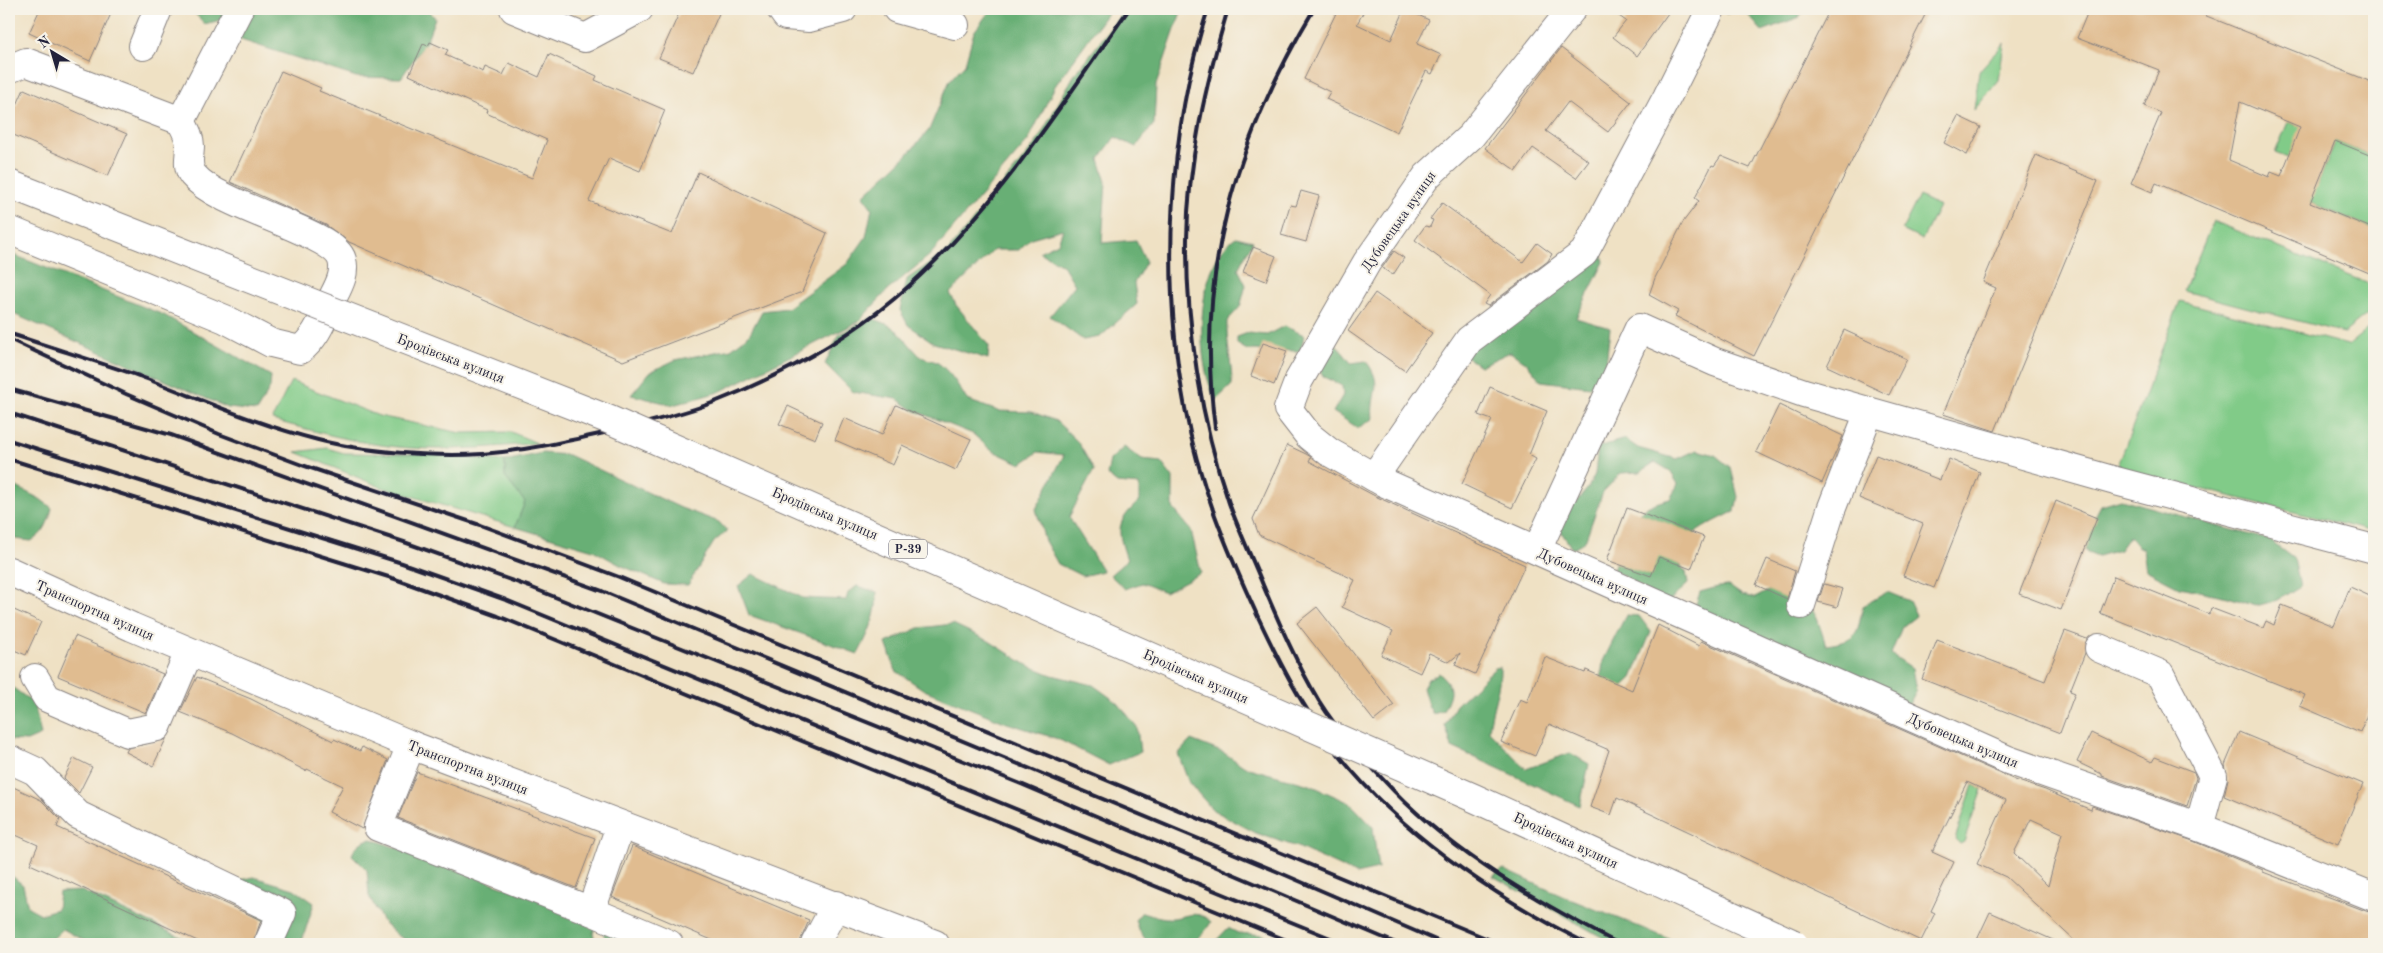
<svg xmlns="http://www.w3.org/2000/svg" width="2383" height="953" font-family="'Old Standard TT',serif">
  <style>
    .green { fill: #81cb88; stroke: #527662 }
    .forest { fill: #68af74; stroke: #456858 }
    .building { fill: #e0bc90; fill-rule: evenodd }
    .lines { fill: none; stroke-linecap: round; stroke-linejoin: round }
    .minor-casing { stroke: #888280; stroke-width: 30 }
    .minor { stroke: #fff; stroke-width: 28 }
    .rail { stroke: #22223b; stroke-width: 4 }
    .major-bridge-casing { stroke: #888280; stroke-width: 30; stroke-linecap: butt }
    .major-bridge { stroke: #fff; stroke-width: 28 }
    .labels { text-anchor: middle; stroke-width: 4; stroke-linejoin: round; paint-order: stroke }
    .shield { fill: #f7f3e8; stroke: #62616f; stroke-width: 1 }
    .shield-label { font-size: 12px; font-weight: bold; fill: #22223b }
    .street-label { font-size: 14px; fill: #22223b; stroke: #f7f3e8 }
  </style>
  <rect width="100%" height="100%" fill="#f7f3e8"/>
  <filter id="ink" filterUnits="userSpaceOnUse"><feTurbulence type="fractalNoise" baseFrequency=".02" numOctaves="2"/><feDisplacementMap in="SourceGraphic" scale="10" xChannelSelector="R" yChannelSelector="G"/><feConvolveMatrix kernelMatrix="1 2 1 2 8 2 1 2 1" color-interpolation-filters="sRGB"/></filter>
  <filter id="wash" filterUnits="userSpaceOnUse"><feTurbulence type="fractalNoise" baseFrequency=".0096" numOctaves="4" result="noise"/><feDisplacementMap in="SourceGraphic" scale="20" xChannelSelector="R" yChannelSelector="G"/><feGaussianBlur stdDeviation="1.12" result="paint"/><feColorMatrix in="noise" values="0 0 0 0 0 0 0 0 0 0 0 0 0 0 0 0 0 1.4 0 .05"/><feComposite in="paint" operator="in"/></filter>
  <g filter="url(#wash)">
    <rect width="100%" height="100%" fill="#efe1c4"/>
    <g class="green">
      <polygon points="2004,43 1999,80 1974,110 1979,71"/>
      <polygon points="2288,122 2374,157 2374,229 2294,196 2317,185 2334,145 2308,134 2296,161 2275,153"/>
      <polygon points="1919,196 1939,206 1922,240 1902,230"/>
      <polygon points="2213,221 2374,286 2374,309 2344,333 2184,291"/>
      <polygon points="2180,301 2348,345 2374,324 2374,532 2117,468"/>
      <path d="M291 381 379 416 461 433 511 432 537 443C487 448 438 452 388 446 348 441 310 430 272 420Z"/>
      <polygon points="327,448 344,453 428,454 505,461 505,477 525,502 515,527 381,487 296,452"/>
      <polygon points="1973,785 1982,789 1964,842 1960,844 1955,839"/>
    </g>
    <g class="forest">
      <polygon points="190,9 428,9 435,18 426,42 401,78 356,77 241,40 221,20 205,24"/>
      <polygon points="991,9 1110,9 1055,86 1028,141 930,255 888,290 858,322 719,392 673,405 631,395 650,372 675,360 731,349 749,335 762,311 787,308 847,264 866,237 872,208 863,196 907,155 929,130 950,80 965,64 974,32"/>
      <polygon points="1125,9 1182,9 1156,85 1154,124 1136,147 1115,137 1099,159 1106,182 1102,243 1136,240 1146,262 1134,283 1137,304 1100,337 1083,340 1050,316 1075,285 1063,265 1039,252 1058,243 1063,229 1031,238 1019,250 994,250 950,293 956,305 989,346 988,359 934,343 908,325 900,310 907,279 948,251 1019,164 1036,143 1073,77"/>
      <polygon points="1723,9 1807,9 1800,17 1762,31 1743,9 1726,14"/>
      <path d="M1236 237 1253 241 1238 269 1246 285 1240 307 1227 321C1226 343 1232 363 1232 385L1216 400C1194 360 1195 264 1236 237Z"/>
      <polygon points="1599,243 1604,262 1576,318 1610,328 1605,374 1590,387 1541,381 1526,362 1510,352 1480,366 1457,350"/>
      <polygon points="9,253 164,315 271,376 270,388 257,411 228,408 9,312"/>
      <path d="M870 318C899 326 899 334 918 354 923 360 932 359 938 363 951 372 959 387 967 400L998 411 1032 412 1056 421 1078 442 1094 470 1069 517 1103 571 1082 576 1058 564 1045 541 1036 509 1064 455 1038 452 1021 464 991 450 973 434 913 410 897 399 853 392 825 364 839 335Z"/>
      <polygon points="1284,326 1304,335 1301,351 1247,350 1237,344 1237,337 1248,333 1267,335"/>
      <path d="M1337 345 1351 363 1366 361C1385 386 1370 392 1373 419L1358 428 1333 412 1343 395 1342 386 1324 377 1315 363 1319 353Z"/>
      <path d="M1625 439 1638 448 1677 459 1697 450 1715 455 1731 468 1738 497 1735 511C1707 526 1690 530 1674 558L1686 572 1688 584 1667 603 1613 570C1617 556 1628 523 1638 514 1647 505 1658 502 1670 499L1678 484 1670 471 1655 462 1640 472 1621 473 1603 492 1585 541 1572 549 1560 530 1566 514 1588 488 1595 474 1598 447Z"/>
      <path d="M1124 447 1142 460 1161 462 1173 478V508L1191 530 1201 573 1165 592 1142 583 1125 589 1110 575 1127 560C1117 529 1115 524 1139 501V485L1117 483 1107 475 1110 460Z"/>
      <polygon points="542,453 568,455 681,508 719,522 727,531 714,542 688,585 664,584 620,565 593,550 515,527 525,502 505,477 505,461"/>
      <path d="M9 483 40 499 52 508C48 524 44 534 31 541L15 539 9 533Z"/>
      <polygon points="2121,499 2269,540 2294,559 2300,586 2278,600 2256,606 2228,597 2179,587 2146,570 2143,549 2137,546 2129,536 2119,550 2098,556 2085,551 2087,532 2101,505"/>
      <path d="M753 574 803 598 846 600 848 593 857 586 877 592C877 616 869 633 858 654L749 615 738 586Z"/>
      <path d="M1729 586 1742 595 1755 598 1770 590 1802 595 1816 615 1826 645C1858 641 1857 635 1863 606L1887 592 1909 601 1916 616 1902 627 1891 654 1912 668 1916 691 1908 706 1877 692 1852 674 1837 666 1802 659 1695 607 1700 592 1718 587Z"/>
      <polygon points="1626,615 1639,616 1651,632 1632,678 1618,691 1600,689 1603,661"/>
      <polygon points="953,624 989,641 1027,665 1052,675 1093,685 1118,703 1137,727 1140,752 1109,765 1058,739 1007,723 924,690 896,671 886,643 919,628"/>
      <path d="M1500 667C1501 688 1491 709 1489 731L1526 769 1570 753 1589 764 1580 806 1452 747 1445 725 1456 705 1495 668Z"/>
      <path d="M1439 673C1455 688 1451 693 1443 711L1433 714 1428 705 1423 688 1428 679Z"/>
      <polygon points="9,685 34,703 41,735 27,741 9,740"/>
      <polygon points="1191,740 1224,753 1245,767 1310,785 1350,803 1373,827 1378,869 1356,874 1300,848 1256,833 1213,810 1189,783 1178,754"/>
      <path d="M372 839 598 921 593 933 596 944H413L397 935 383 922 369 896 367 870 352 855C355 846 362 840 372 839Z"/>
      <polygon points="1503,869 1562,896 1682,944 1614,944 1493,876"/>
      <polygon points="12,876 23,885 28,907 41,914 57,909 59,892 82,891 196,944 90,944 63,929 47,944 9,944 9,879"/>
      <polygon points="254,877 294,889 314,903 301,944 267,944 275,928 227,894 235,881"/>
      <path d="M1142 912C1152 915 1163 919 1174 918 1190 915 1198 910 1211 922 1196 950 1176 944 1149 944L1138 929 1135 920Z"/>
      <polygon points="1228,928 1238,933 1264,935 1274,944 1213,944"/>
      <polygon points="602,929 669,944 607,944"/>
    </g>
    <g id="blocks">
      <g class="building">
        <polygon points="40,9 113,9 90,61 29,33"/>
        <polygon points="681,9 721,9 693,72 659,58"/>
        <polygon points="1338,9 1365,9 1357,24 1391,40 1405,9 1429,20 1417,44 1441,55 1432,74 1426,71 1397,132 1326,99 1330,92 1304,79"/>
        <polygon points="1609,9 1671,9 1637,56 1613,37 1626,21"/>
        <polygon points="1830,9 1928,9 1754,356 1675,316 1678,311 1649,295 1655,278 1683,222 1699,201 1695,198 1712,165 1714,166 1721,156 1750,168"/>
        <path d="M2089 9H2189L2374 83V157L2335 141 2310 203 2374 229V275L2156 183 2152 192 2131 183 2161 113 2144 106 2159 70 2077 38ZM2240 102 2300 127 2281 176 2271 172 2269 177 2229 160Z"/>
        <polygon points="430,42 448,50 445,55 483,72 485,67 503,75 509,63 539,77 549,54 597,76 595,80 665,110 640,171 609,158 589,201 672,234 698,172 827,233 802,292 623,361 349,242 326,225 230,182 281,71 321,88 319,91 532,178 547,140 486,113 487,110 409,75 423,44 428,46"/>
        <polygon points="1561,48 1631,102 1608,132 1568,102 1546,131 1589,161 1576,178 1533,148 1516,171 1485,148"/>
        <polygon points="24,89 127,134 108,176 9,133 9,123"/>
        <polygon points="1958,116 1981,127 1967,155 1944,143"/>
        <polygon points="2036,155 2098,181 1995,431 1943,414 1996,288 1983,282"/>
        <polygon points="1301,191 1319,196 1306,242 1281,235 1290,205 1296,206"/>
        <polygon points="1442,203 1523,262 1537,243 1552,254 1548,261 1488,306 1484,304 1490,295 1415,240 1425,226 1430,227 1433,220 1430,219"/>
        <polygon points="1253,247 1276,256 1266,281 1243,272"/>
        <polygon points="1394,251 1404,258 1393,275 1382,268"/>
        <polygon points="1375,293 1432,333 1405,371 1348,331"/>
        <polygon points="1844,330 1907,359 1889,395 1827,366"/>
        <polygon points="1263,343 1287,351 1274,385 1251,376"/>
        <polygon points="1490,387 1547,411 1529,455 1536,459 1512,508 1462,484 1492,420 1478,415"/>
        <polygon points="896,405 971,439 956,470 902,445 893,465 835,440 844,418 882,435"/>
        <polygon points="1779,405 1843,436 1822,483 1756,452"/>
        <polygon points="788,406 822,422 815,439 779,424"/>
        <polygon points="1287,445 1306,454 1311,457 1309,461 1375,496 1525,565 1475,674 1455,665 1460,653 1449,662 1429,653 1420,673 1381,655 1393,631 1342,607 1355,580 1259,535 1253,519"/>
        <polygon points="1876,455 1940,480 1949,459 1980,472 1934,588 1903,576 1923,524 1859,498"/>
        <polygon points="2056,501 2097,518 2061,610 2019,594"/>
        <polygon points="1627,508 1704,537 1691,569 1659,557 1651,576 1607,560"/>
        <polygon points="1767,559 1795,571 1787,599 1756,585"/>
        <polygon points="2114,576 2209,614 2211,608 2263,628 2266,621 2274,625 2282,605 2334,626 2350,587 2374,598 2374,698 2360,732 2300,706 2305,695 2100,613"/>
        <polygon points="1824,584 1843,589 1837,607 1818,602"/>
        <polygon points="1317,607 1394,705 1374,721 1297,623"/>
        <polygon points="14,610 41,622 26,655 9,648 9,622"/>
        <path d="M1658 625 1699 646 1701 641 2015 780 2045 790 2091 810 2092 806 2193 841 2263 870V872L2374 914V944H2078L2006 877 1977 864 2006 800 1967 782 1932 852 1954 862 1931 911 1935 913 1921 941 1617 798 1611 815 1590 807 1609 750 1549 724 1535 756 1501 742 1520 699 1527 702 1545 657 1585 673 1586 670 1632 690ZM2031 819 2062 833 2048 886 2014 853Z"/>
        <polygon points="2065,631 2087,639 2085,653 2070,691 2075,693 2060,733 1922,679 1937,640 2045,681"/>
        <polygon points="75,636 163,674 146,713 58,676"/>
        <polygon points="197,677 251,699 333,741 334,739 360,751 362,747 388,760 362,829 329,812 343,786 307,769 306,771 232,733 180,712"/>
        <polygon points="2239,732 2363,784 2338,844 2224,796 2228,779 2225,765"/>
        <polygon points="2091,733 2152,762 2155,757 2194,772 2196,778 2187,806 2102,776 2102,774 2077,762"/>
        <polygon points="166,739 153,766 126,752 128,748"/>
        <polygon points="74,758 92,767 79,793 64,778"/>
        <polygon points="417,772 595,838 576,888 398,818"/>
        <polygon points="9,785 41,800 60,819 57,827 261,920 253,944 204,944 30,864 38,845 9,832"/>
        <polygon points="632,846 809,920 799,944 721,944 612,897"/>
        <polygon points="1990,912 2062,944 1975,944"/>
      </g>
    </g>
  </g>
  <g filter="url(#ink)">
    <use href="#blocks" fill-opacity="0" stroke="#888280" stroke-width="1"/>
    <g class="lines">
      <g class="minor-casing">
        <g id="minor">
          <polyline points="514,9 585,38 639,9"/>
          <polyline points="781,9 786,16 809,18 843,9"/>
          <polyline points="897,9 955,25"/>
          <polyline points="1572,9 1471,136 1427,176 1367,262 1299,380 1288,409 1309,436 1329,452 1383,482 2008,760 2199,827 2374,897"/>
          <polyline points="143,46 158,9"/>
          <polyline points="9,69 26,62 181,121 239,9"/>
          <path d="M9 230 225 319 271 343 300 350C317 337 323 318 332 299 338 287 346 274 342 260 334 231 220 208 193 175 186 166 190 156 190 146 190 137 185 129 181 121"/>
          <polyline points="1374,477 1469,340 1584,253 1667,97 1711,9"/>
          <polyline points="1537,550 1639,328 1715,362 1804,393 2112,480 2374,549"/>
          <polyline points="9,571 132,627 411,745 935,944"/>
          <polyline points="1801,605 1831,510 1869,412"/>
          <polyline points="2099,648 2160,674 2213,776 2199,827"/>
          <polyline points="35,678 47,698 128,733 157,727 189,652"/>
          <polyline points="411,745 378,827 591,911 620,826"/>
          <polyline points="9,759 35,771 78,815 282,913 268,944"/>
          <polyline points="591,911 669,944"/>
          <polyline points="815,944 836,905"/>
        </g>
      </g>
      <use href="#minor" class="minor"/>
      <g class="rail">
        <path d="M1208 9C1168 131 1161 282 1185 408 1198 481 1227 550 1258 617 1284 672 1312 726 1353 772 1414 842 1505 903 1588 944"/>
        <path d="M1228 9C1206 83 1188 161 1187 239 1186 325 1201 422 1229 503 1239 531 1252 558 1263 585 1280 625 1297 664 1319 701 1339 733 1368 764 1394 791 1458 857 1539 902 1619 944"/>
        <path d="M14 335C56 349 98 362 139 376 198 398 257 425 318 440 364 452 434 457 482 454 523 451 564 442 604 433 641 424 677 416 712 403 776 378 841 343 894 299 989 219 1058 110 1129 9"/>
        <polyline points="9,339 126,394 219,434 302,465 480,525 619,577 1500,944"/>
        <polyline points="9,389 171,435 602,591 1276,871 1445,944"/>
        <polyline points="9,413 404,542 530,587 1021,784 1398,944"/>
        <path d="M1215 428C1195 274 1235 141 1314 9"/>
        <polyline points="9,440 402,563 506,600 1345,944"/>
        <polyline points="9,459 395,579 498,616 1296,944"/>
      </g>
      <g class="major-bridge-casing">
        <polyline id="major-bridge" points="9,184 610,420 1474,798 1794,944"/>
      </g>
      <use href="#major-bridge" class="major-bridge"/>
    </g>
  </g>
  <g class="labels">
    <rect class="shield" x="889" y="539.5" width="38" height="19" rx="4"/>
    <g class="shield-label">
      <text x="908" y="553">Р-39</text>
    </g>
    <g class="street-label">
      <text transform="translate(1398 221) rotate(-55)" y="5">Дубовецька вулиця</text>
      <text transform="translate(451 358) rotate(21)" y="5">Бродівська вулиця</text>
      <text transform="translate(825 513) rotate(23)" y="5">Бродівська вулиця</text>
      <text transform="translate(1593 576) rotate(24)" y="5">Дубовецька вулиця</text>
      <text transform="translate(95 610) rotate(24)" y="5">Транспортна вулиця</text>
      <text transform="translate(1196 676) rotate(24)" y="5">Бродівська вулиця</text>
      <text transform="translate(1963 740) rotate(23)" y="5">Дубовецька вулиця</text>
      <text transform="translate(468 767) rotate(21)" y="5">Транспортна вулиця</text>
      <text transform="translate(1566 840) rotate(25)" y="5">Бродівська вулиця</text>
    </g>
  </g>
  <rect width="2383" height="953" fill="none" stroke="#f7f3e8" stroke-width="30"/>
  <g transform="translate(52 52) rotate(322)" stroke="#f7f3e8" stroke-width="4" paint-order="stroke">
  <path d="M0-4L9 19L0 12L-9 19Z" fill="#22223b"/>
  <text y="-8" font-size="14" font-weight="bold" text-anchor="middle" fill="#22223b">N</text>
  </g>
</svg>
